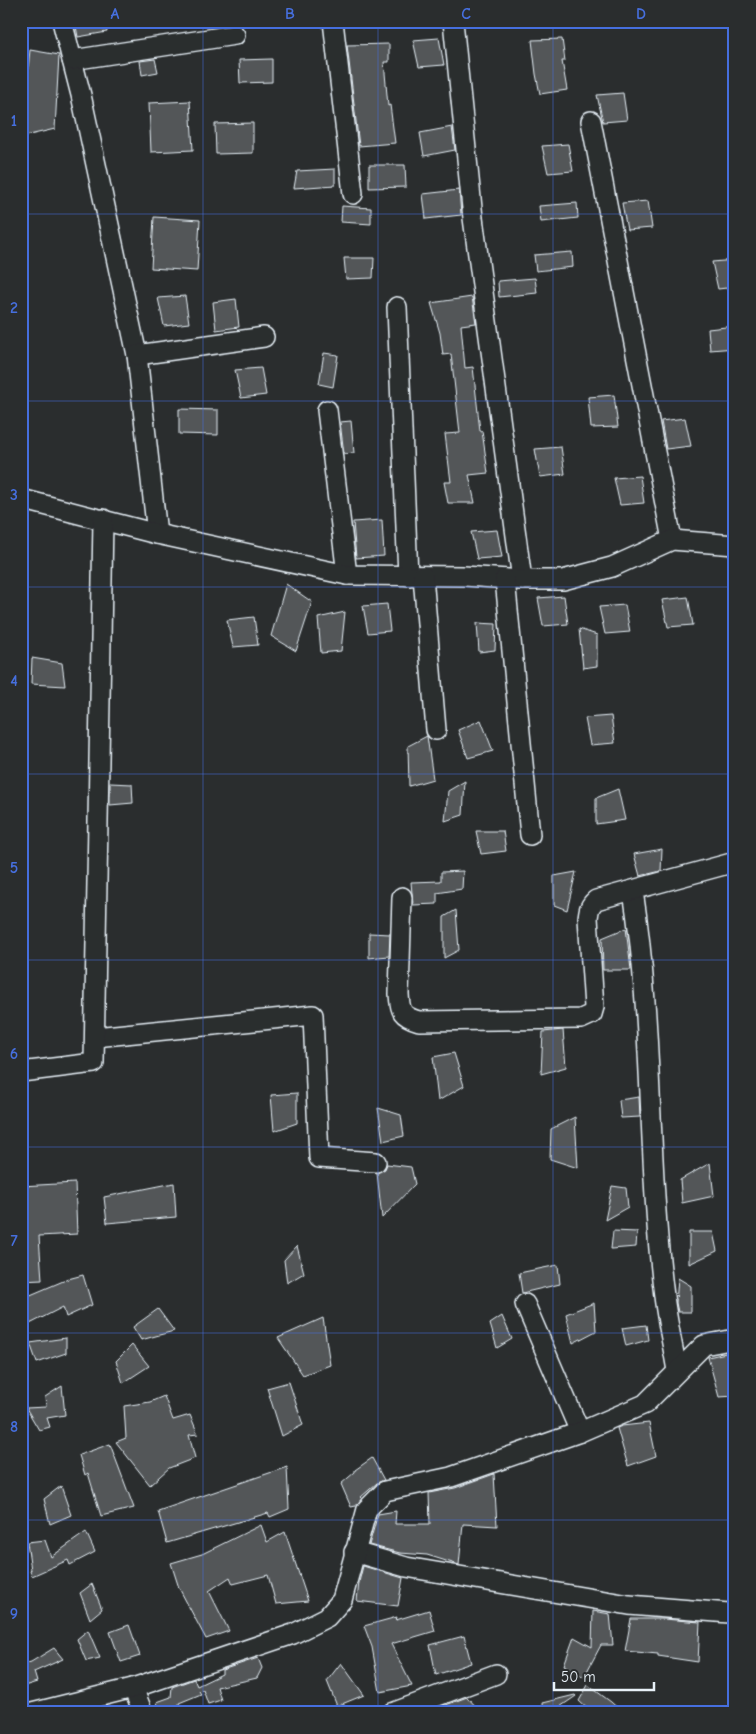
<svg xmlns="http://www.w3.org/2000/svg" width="756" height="1734" font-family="'Comic Neue',sans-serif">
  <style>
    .building { fill: #535759; stroke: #e8f1f8 }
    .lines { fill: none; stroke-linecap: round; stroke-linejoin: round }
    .minor-casing { stroke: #e8f1f8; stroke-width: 22 }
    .minor { stroke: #2a2d2e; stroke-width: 19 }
    .grid { fill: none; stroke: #466fde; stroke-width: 1; stroke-opacity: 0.55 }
    .neatline { fill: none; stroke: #466fde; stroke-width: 2 }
    .grid-label { font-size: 16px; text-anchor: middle; font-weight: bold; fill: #466fde }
  </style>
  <rect width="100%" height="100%" fill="#2a2d2e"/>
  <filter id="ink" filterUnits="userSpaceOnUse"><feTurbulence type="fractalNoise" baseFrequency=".02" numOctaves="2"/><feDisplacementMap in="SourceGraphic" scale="10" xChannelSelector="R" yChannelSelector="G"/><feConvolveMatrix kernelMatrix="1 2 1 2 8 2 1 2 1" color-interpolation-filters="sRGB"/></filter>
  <g filter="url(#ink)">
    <g class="building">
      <polygon points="75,21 106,21 107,32 78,37"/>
      <polygon points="439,38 444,65 419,67 413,40"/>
      <polygon points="562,39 565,61 562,61 567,90 540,94 536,74 532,40"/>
      <polygon points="389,44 389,62 384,62 388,106 390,105 395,143 359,146 347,45"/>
      <polygon points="30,50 59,55 55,129 21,137"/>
      <polygon points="155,59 158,72 142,75 140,61"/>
      <polygon points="272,59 272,82 240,83 239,60"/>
      <polygon points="623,93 627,120 603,122 597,95"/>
      <polygon points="190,101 193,150 151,152 149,103"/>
      <polygon points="253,123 253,153 216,154 215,124"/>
      <polygon points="452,127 455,150 424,156 420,133"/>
      <polygon points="568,144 573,171 548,173 542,146"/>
      <polygon points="369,165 405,165 406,187 369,188"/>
      <polygon points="335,169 335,185 294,188 297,171"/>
      <polygon points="459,190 461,215 426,219 423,194"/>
      <polygon points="648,201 652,228 627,230 622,203"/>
      <polygon points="577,203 578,218 541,222 539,206"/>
      <polygon points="342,206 371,208 371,224 341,222"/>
      <polygon points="154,217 200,220 197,271 151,268"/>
      <polygon points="572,252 573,267 536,271 534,255"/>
      <polygon points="344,258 374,258 373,278 346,279"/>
      <polygon points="735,260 735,287 718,289 712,262"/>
      <polygon points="535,278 537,293 499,297 498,281"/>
      <polygon points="185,296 189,323 164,326 158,298"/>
      <polygon points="472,297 476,323 461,325 465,368 473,367 480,431 482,431 488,473 469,475 475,503 448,503 444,482 451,482 445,434 460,433 451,354 443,355 440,333 431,303"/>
      <polygon points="236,299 239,327 216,330 213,302"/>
      <polygon points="735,326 735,348 710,350 708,329"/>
      <polygon points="324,353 338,355 333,387 319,384"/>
      <polygon points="261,368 266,395 241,398 235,370"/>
      <polygon points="614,395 618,427 591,428 588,397"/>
      <polygon points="179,409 218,410 218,435 179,434"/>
      <polygon points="685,418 691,446 666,449 661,421"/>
      <polygon points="351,421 354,453 344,454 340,422"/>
      <polygon points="561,447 565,474 540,477 535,449"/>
      <polygon points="640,476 644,503 620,505 614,478"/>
      <polygon points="382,520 384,556 356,558 353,522"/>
      <polygon points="497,530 502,557 477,559 471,532"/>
      <polygon points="286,584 312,602 296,651 271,636"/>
      <polygon points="564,596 568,624 543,626 538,598"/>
      <polygon points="688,597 693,625 668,627 662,600"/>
      <polygon points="387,604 390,631 368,633 363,606"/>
      <polygon points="625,605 630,632 605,634 599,607"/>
      <polygon points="345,612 341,651 321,653 318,618"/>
      <polygon points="254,617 258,645 233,647 227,620"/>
      <polygon points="477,623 496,624 495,650 479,652"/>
      <polygon points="579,629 597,635 597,666 583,668"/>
      <polygon points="32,658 62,663 65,686 31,684"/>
      <polygon points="611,716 615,743 590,745 585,718"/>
      <polygon points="481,720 493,751 468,758 458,730"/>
      <polygon points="427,736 433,779 409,786 408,746"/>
      <polygon points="465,781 463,815 445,821 448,791"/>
      <polygon points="110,783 132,784 133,803 110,805"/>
      <polygon points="618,789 625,820 596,824 596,798"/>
      <polygon points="476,831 503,831 506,851 481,854"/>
      <polygon points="662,849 661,871 640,876 634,854"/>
      <polygon points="463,871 462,889 437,893 437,904 413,905 411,882 441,881 441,872"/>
      <polygon points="576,872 567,910 554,905 554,876"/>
      <polygon points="456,910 459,950 444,958 444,917"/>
      <polygon points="626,928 631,970 603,970 602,938"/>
      <polygon points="369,933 390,934 389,956 369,958"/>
      <polygon points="563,1030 566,1067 541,1074 543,1032"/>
      <polygon points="454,1053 464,1086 438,1101 433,1057"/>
      <polygon points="297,1093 297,1123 274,1131 271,1095"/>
      <polygon points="639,1097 640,1117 621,1118 619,1100"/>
      <polygon points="378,1108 401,1115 404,1136 383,1141"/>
      <polygon points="575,1117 578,1168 550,1159 551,1129"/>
      <polygon points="710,1163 714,1196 682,1203 680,1180"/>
      <polygon points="387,1164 411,1167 415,1184 382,1218 377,1173 385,1169"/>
      <polygon points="75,1183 77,1234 39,1236 42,1280 21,1281 21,1186"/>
      <polygon points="174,1183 176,1217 107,1223 104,1197"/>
      <polygon points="612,1186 626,1188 628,1207 605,1220"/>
      <polygon points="613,1231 637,1232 636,1247 611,1249"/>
      <polygon points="689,1232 713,1232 717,1251 689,1264"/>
      <polygon points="297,1246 304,1273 287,1283 284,1260"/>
      <polygon points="558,1265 560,1284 522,1293 519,1273"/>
      <polygon points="83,1275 92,1305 66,1317 63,1307 24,1327 21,1319 21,1299 68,1279"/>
      <polygon points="678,1278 691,1286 691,1312 678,1312 676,1303"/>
      <polygon points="594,1303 596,1331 573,1343 566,1314"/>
      <polygon points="158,1309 174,1331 141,1340 133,1327"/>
      <polygon points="502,1316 512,1339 497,1348 490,1324"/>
      <polygon points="323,1318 330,1365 303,1375 278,1338"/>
      <polygon points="646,1325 648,1340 626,1346 622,1328"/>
      <polygon points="66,1338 66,1353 37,1363 30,1343"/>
      <polygon points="132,1345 149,1366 123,1383 116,1361"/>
      <polygon points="735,1351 735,1396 719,1397 708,1357"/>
      <polygon points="289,1382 303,1425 282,1436 267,1388"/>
      <polygon points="62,1386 65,1415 47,1418 50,1427 39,1430 26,1408 46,1407 45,1397"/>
      <polygon points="164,1396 173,1420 190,1415 198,1434 189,1435 195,1458 169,1468 150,1485 116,1442 126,1438 124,1406 150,1402"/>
      <polygon points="649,1423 656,1456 628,1466 617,1428 622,1426"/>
      <polygon points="110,1444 134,1508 101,1516 88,1473 85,1475 79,1455"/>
      <polygon points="372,1458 384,1480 377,1483 361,1497 362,1498 356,1506 351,1507 341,1484 355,1472 355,1470"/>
      <polygon points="287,1467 289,1509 270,1517 268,1513 167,1543 158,1511"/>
      <polygon points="494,1474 497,1526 463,1524 459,1565 427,1555 400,1553 369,1545 378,1514 396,1511 395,1524 430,1524 429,1493 455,1488"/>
      <polygon points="61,1486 71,1515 50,1524 44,1499"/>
      <polygon points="261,1525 267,1542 285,1532 308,1601 276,1604 268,1575 233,1584 230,1577 209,1591 229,1631 206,1639 179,1588 171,1563 202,1554"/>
      <polygon points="86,1532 95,1552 70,1565 68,1560 32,1576 30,1571 31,1570 27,1542 45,1540 51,1557"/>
      <polygon points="363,1566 403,1578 398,1606 357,1601 359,1582"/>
      <polygon points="92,1584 102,1609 90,1619 80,1593"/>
      <polygon points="429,1610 435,1631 391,1644 412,1686 380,1692 372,1647 364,1626 397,1617 396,1620"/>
      <polygon points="593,1611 610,1614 613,1645 601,1645 584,1677 564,1665 574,1637 592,1647"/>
      <polygon points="631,1619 664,1619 700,1622 698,1662 658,1656 658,1654 625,1651"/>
      <polygon points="129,1625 140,1656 121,1662 110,1632"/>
      <polygon points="88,1630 100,1658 86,1661 77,1639"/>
      <polygon points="464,1636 471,1663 436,1675 430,1645"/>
      <polygon points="54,1648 63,1659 34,1672 37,1682 21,1687 21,1665 31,1662"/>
      <polygon points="258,1658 262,1668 257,1678 217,1687 221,1700 208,1704 203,1690 199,1691 201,1694 179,1703 181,1713 160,1713 157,1702 171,1697 172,1687 194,1679 197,1686 222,1674 222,1670"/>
      <polygon points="341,1663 364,1695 337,1706 327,1681"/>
      <polygon points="588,1685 611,1702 623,1713 592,1713 579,1701"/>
      <polygon points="575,1695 576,1696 551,1713 543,1713 542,1703"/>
      <polygon points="467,1697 482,1713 425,1713"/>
    </g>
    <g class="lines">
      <g class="minor-casing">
        <g id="minor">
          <polyline points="62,21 81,95 137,355 157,534"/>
          <polyline points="333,21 353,194"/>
          <polyline points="453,21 473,218 522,580"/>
          <polyline points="72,60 235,35"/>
          <polyline points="591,121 672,540"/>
          <polyline points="397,307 408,576"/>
          <polyline points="137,355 264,337"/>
          <polyline points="327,410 347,575"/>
          <polyline points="21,499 157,534 347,575 464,576 522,580 563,580 612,567 672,540 735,545"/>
          <polyline points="423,576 436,730"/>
          <polyline points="505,579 530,835"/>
          <path d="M633 891C654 1025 647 1162 664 1296 667 1321 673 1346 677 1371"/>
          <path d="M402 897 399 994C400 1012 402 1016 419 1021L581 1019 592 1014 594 1007 588 918C589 910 589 906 596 900L735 862"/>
          <polyline points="95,1037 313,1015 319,1158 376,1162"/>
          <polyline points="21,1072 94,1063 103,519"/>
          <polyline points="525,1304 580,1432"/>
          <polyline points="354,1552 406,1567 629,1605 729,1613 735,1611"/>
          <polyline points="133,1688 143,1713"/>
          <polyline points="32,1713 133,1688 293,1634 327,1617 342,1600 367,1509 385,1491 451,1477 580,1432 645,1404 704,1345 735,1339"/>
          <polyline points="392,1713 496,1674"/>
        </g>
      </g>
      <use href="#minor" class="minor"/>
    </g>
  </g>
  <path class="grid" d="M203 21V1713M378 21V1713M553 21V1713M21 214H735M21 401H735M21 587H735M21 774H735M21 960H735M21 1147H735M21 1333H735M21 1520H735"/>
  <rect width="756" height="1734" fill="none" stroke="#2a2d2e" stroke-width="55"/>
  <path d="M554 1682v8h100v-8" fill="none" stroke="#e8f1f8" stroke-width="2.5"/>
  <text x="561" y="1682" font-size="15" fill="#e8f1f8" stroke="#2a2d2e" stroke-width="4" paint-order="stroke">50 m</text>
  <rect x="28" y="28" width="700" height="1678" class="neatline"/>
  <g class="grid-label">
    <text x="115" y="19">A</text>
    <text x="290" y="19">B</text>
    <text x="466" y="19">C</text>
    <text x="641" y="19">D</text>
    <text x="14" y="126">1</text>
    <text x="14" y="313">2</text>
    <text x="14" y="500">3</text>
    <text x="14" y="686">4</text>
    <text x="14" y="873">5</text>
    <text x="14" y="1059">6</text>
    <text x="14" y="1246">7</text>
    <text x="14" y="1432">8</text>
    <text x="14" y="1619">9</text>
  </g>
</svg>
